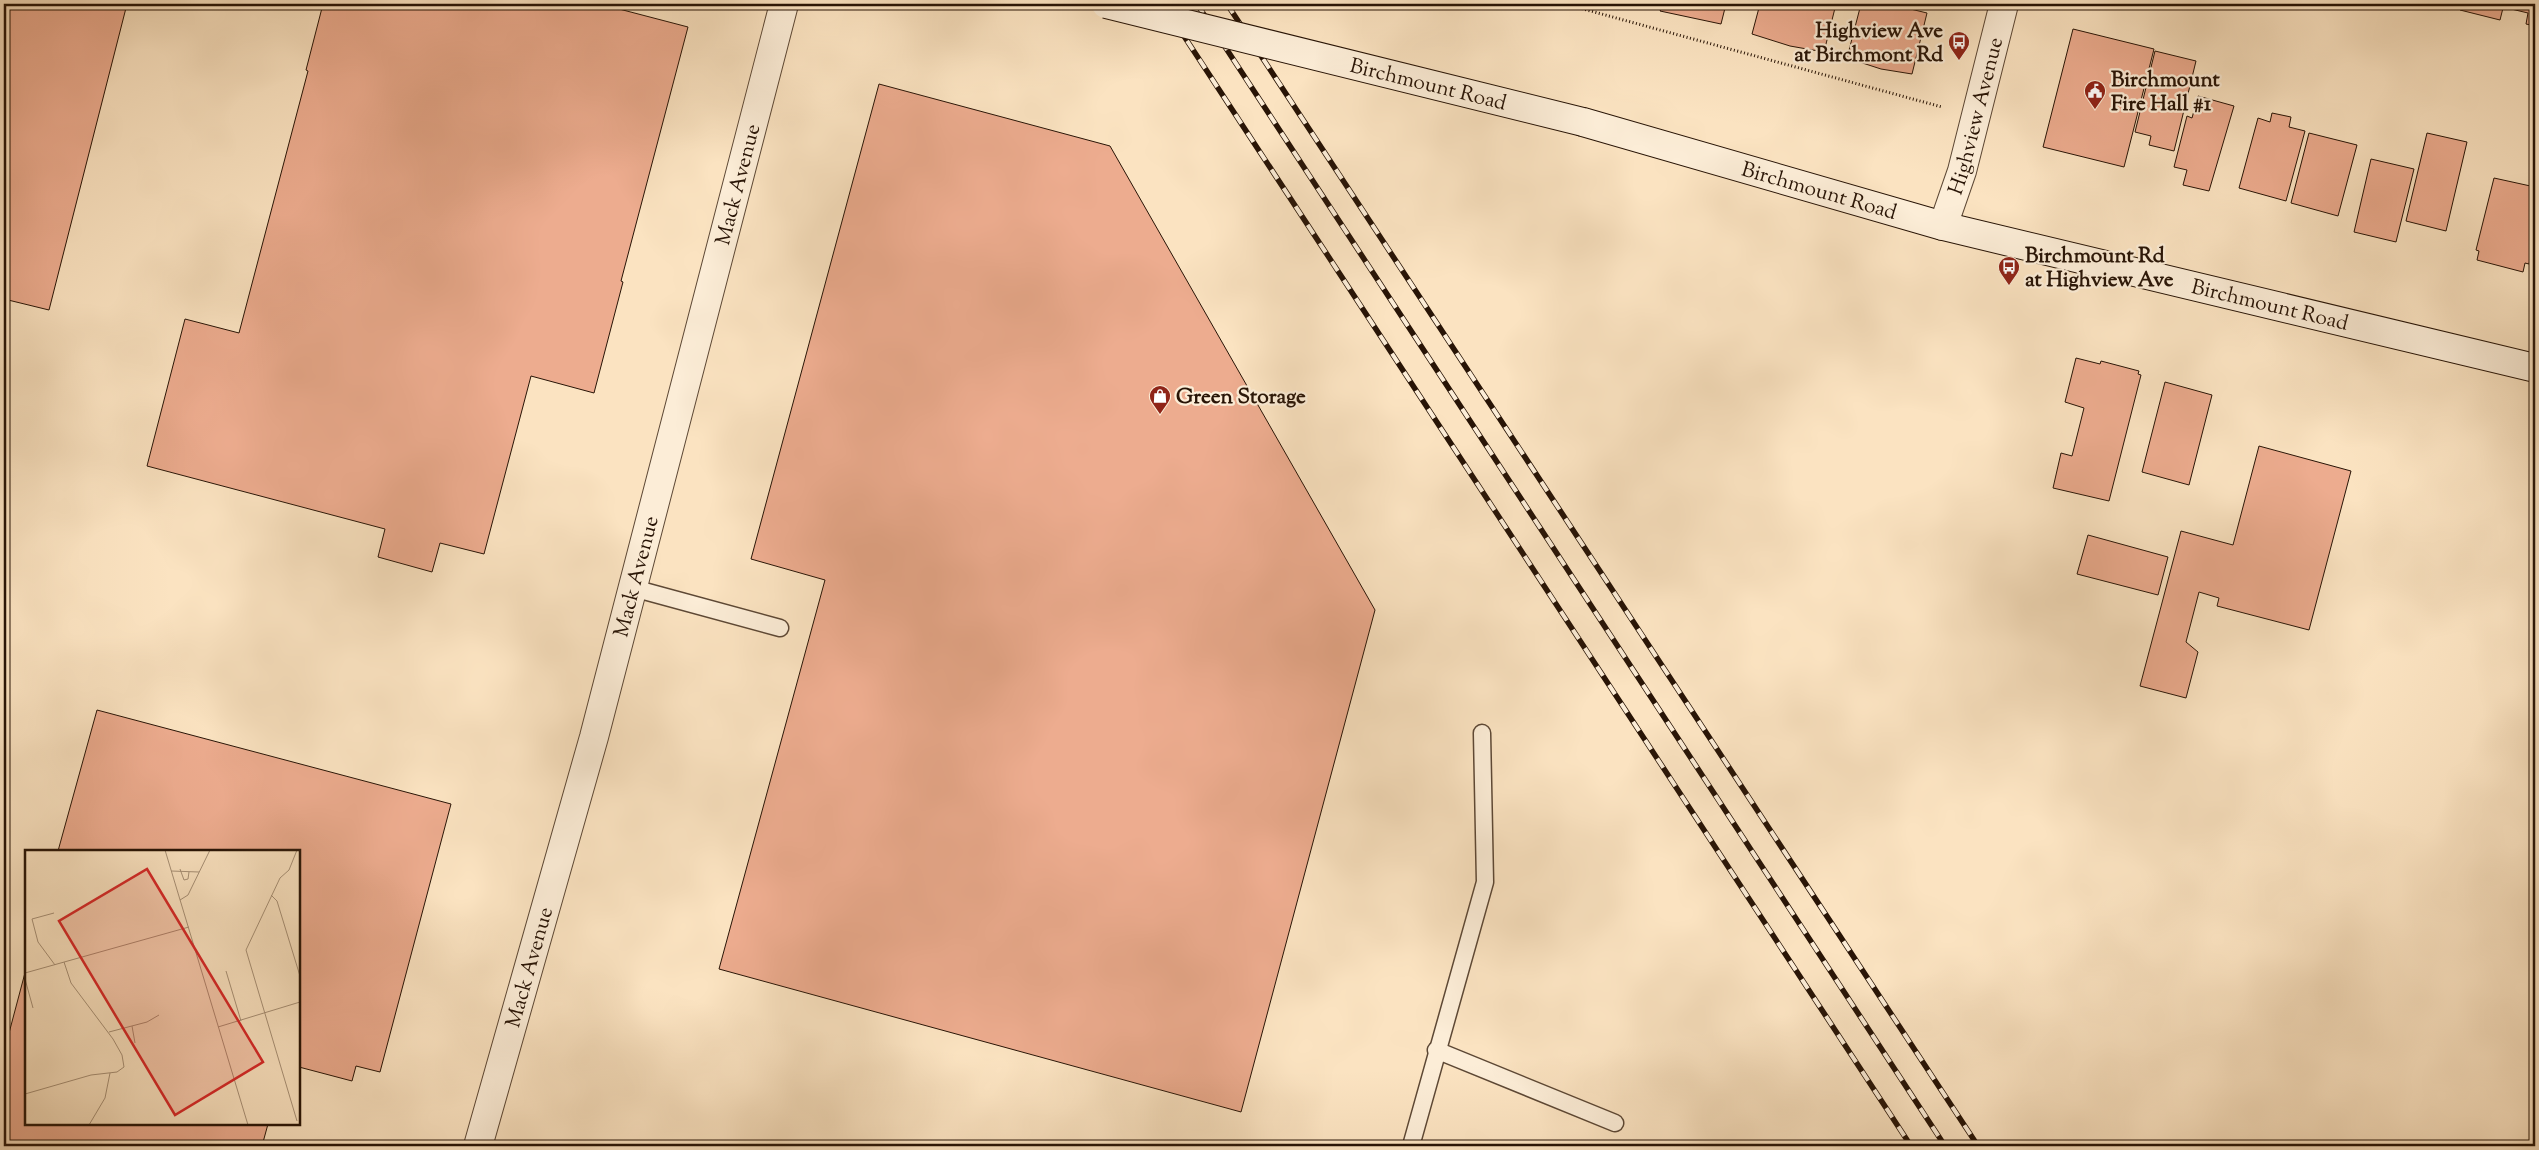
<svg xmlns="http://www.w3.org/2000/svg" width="2539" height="1150" font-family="'Sorts Mill Goudy',serif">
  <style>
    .building { fill: #edac8f; stroke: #281406 }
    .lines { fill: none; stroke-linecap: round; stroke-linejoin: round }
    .service-casing { stroke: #5d4835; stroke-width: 19 }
    .minor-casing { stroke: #5d4835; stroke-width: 30 }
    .tertiary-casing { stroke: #5d4835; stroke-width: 30 }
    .secondary-casing { stroke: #281406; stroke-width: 30 }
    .path { stroke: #281406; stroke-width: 3; stroke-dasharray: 1 2.5; stroke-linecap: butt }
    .service { stroke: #fcedd7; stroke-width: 16 }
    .minor { stroke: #fcedd7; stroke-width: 28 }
    .tertiary { stroke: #fcedd7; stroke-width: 28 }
    .secondary { stroke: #fcedd7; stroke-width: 28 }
    .rail-casing { stroke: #281406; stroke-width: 5.5 }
    .rail { stroke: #fcedd7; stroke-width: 4; stroke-dasharray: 11; stroke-linecap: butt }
    .secondary-bridge-casing { stroke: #281406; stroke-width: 30; stroke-linecap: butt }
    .secondary-bridge { stroke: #fcedd7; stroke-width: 28 }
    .labels { text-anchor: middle; stroke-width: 4.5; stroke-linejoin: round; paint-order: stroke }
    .poi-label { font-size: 21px; font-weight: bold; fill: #281406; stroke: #fcedd7; text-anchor: start }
    .street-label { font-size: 21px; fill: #281406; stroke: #fcedd7 }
    .inset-road { fill: none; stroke: #a79076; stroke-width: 1 }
    .view { fill: #d62828; fill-opacity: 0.15; stroke: #d62828; stroke-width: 2.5 }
    .inset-edge { fill: none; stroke: #281406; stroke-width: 2.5 }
  </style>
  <rect width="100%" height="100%" fill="#fbe3c1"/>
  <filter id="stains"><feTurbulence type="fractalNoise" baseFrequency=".004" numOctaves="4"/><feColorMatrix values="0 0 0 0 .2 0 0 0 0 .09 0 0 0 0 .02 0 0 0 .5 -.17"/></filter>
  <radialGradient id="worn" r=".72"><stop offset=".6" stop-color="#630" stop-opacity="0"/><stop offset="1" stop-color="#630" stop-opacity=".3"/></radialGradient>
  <g class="building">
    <polygon points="4,4 127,4 49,310 4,299"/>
    <polygon points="323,4 600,4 688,27 621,281 623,282 594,393 531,376 484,554 440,543 432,572 378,557 385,529 147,466 185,319 239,333 308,71 306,70"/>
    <polygon points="1649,4 1726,4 1721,24 1660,11 1661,9 1649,6"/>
    <polygon points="1760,4 1836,4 1824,52 1790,46 1752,34"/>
    <polygon points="1861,4 1890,4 1927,13 1912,74 1881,69 1847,58"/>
    <polygon points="2462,4 2504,4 2500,20 2460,10"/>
    <polygon points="2508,4 2535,4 2535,26 2526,24 2528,13 2507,8"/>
    <polygon points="2073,29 2154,49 2124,167 2043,147"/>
    <polygon points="2155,51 2196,61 2174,151 2149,145 2151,136 2135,132"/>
    <polygon points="879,84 1110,146 1375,610 1241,1112 719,969 825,580 751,559"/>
    <polygon points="2198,96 2234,106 2209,191 2183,185 2187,170 2174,167 2187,116 2192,118"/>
    <polygon points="2272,113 2291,117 2289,127 2305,131 2286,201 2239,188 2258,118 2270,122"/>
    <polygon points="2309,133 2357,145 2338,216 2291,203"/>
    <polygon points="2427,133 2467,142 2446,231 2406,221"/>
    <polygon points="2371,159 2414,169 2396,242 2354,232"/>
    <polygon points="2494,178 2535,187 2535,236 2529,264 2525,263 2523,272 2477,260 2479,251 2476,250"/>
    <polygon points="2076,358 2100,364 2101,361 2139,371 2138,374 2141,375 2109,501 2053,488 2061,453 2072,456 2084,408 2065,402"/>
    <polygon points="2165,382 2212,395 2189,485 2142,472"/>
    <polygon points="2259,446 2351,471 2309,630 2217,606 2219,598 2199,592 2186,642 2198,652 2186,698 2140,686 2181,531 2233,545"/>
    <polygon points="2088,535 2168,557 2158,595 2077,574"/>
    <polygon points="97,710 451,804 380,1072 356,1066 352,1081 299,1067 299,851 58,851"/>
    <polygon points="26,969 26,1124 268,1124 262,1146 4,1146 4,1052"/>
  </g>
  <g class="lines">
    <g class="service-casing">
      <g id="service">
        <polyline points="633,588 780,628"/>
        <polyline points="1436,1050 1615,1123"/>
        <polyline points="1411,1146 1485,882 1482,733"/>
      </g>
    </g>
    <g class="minor-casing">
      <g id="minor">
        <path id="s1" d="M478 1146 594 737 784 4"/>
      </g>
    </g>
    <g class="tertiary-casing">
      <g id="tertiary">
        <path id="s2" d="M1943 226 1962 171 2004 4"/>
      </g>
    </g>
    <g class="secondary-casing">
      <g id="secondary">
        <path id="s3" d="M1583 122 1943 226 2535 368"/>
      </g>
    </g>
    <polyline class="path" points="1565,4 1942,107"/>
    <use href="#service" class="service"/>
    <use href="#minor" class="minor"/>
    <use href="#tertiary" class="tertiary"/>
    <use href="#secondary" class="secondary"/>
    <g class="rail-casing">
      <g id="rail">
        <polyline points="1163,4 1911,1146"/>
        <polyline points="1197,4 1945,1146"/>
        <polyline points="1227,4 1978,1146"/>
      </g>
    </g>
    <use href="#rail" class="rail"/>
    <g class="secondary-bridge-casing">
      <g id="secondary-bridge">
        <path id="s4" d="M1106 4 1583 122"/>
      </g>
    </g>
    <use href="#secondary-bridge" class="secondary-bridge"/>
  </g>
  <defs>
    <g id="bus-pin" transform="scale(1.125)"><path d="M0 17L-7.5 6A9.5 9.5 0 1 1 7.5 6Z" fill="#8f2418" stroke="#fcedd7"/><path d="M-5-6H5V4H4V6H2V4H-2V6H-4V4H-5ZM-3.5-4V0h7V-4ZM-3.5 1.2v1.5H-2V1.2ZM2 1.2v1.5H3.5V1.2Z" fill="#fff"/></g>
    <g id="civic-pin" transform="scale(1.125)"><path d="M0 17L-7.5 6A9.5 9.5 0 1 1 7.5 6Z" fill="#8f2418" stroke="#fcedd7"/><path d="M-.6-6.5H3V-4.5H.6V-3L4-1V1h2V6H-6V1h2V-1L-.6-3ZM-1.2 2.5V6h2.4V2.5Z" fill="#fff"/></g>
    <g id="shop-pin" transform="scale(1.125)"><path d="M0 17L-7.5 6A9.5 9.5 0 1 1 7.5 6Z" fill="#8f2418" stroke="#fcedd7"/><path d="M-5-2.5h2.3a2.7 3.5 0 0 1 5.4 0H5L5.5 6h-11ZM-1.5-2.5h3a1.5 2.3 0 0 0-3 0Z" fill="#fff"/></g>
  </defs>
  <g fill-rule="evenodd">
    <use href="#bus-pin" x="1959" y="42"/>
    <use href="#civic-pin" x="2095" y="91"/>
    <use href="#bus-pin" x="2009" y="267"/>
    <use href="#shop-pin" x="1160" y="396"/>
  </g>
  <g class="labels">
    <g class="poi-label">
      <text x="1943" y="37" text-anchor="end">Highview Ave<tspan x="1943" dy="24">at Birchmont Rd</tspan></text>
      <text x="2111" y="86">Birchmount<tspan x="2111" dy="24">Fire Hall #1</tspan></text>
      <text x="2025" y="262">Birchmount Rd<tspan x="2025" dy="24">at Highview Ave</tspan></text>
      <text x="1176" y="403">Green Storage</text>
    </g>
    <g class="street-label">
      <text dy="7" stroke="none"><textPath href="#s4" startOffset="332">Birchmount Road</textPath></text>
      <text dy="7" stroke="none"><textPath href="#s2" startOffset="115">Highview Avenue</textPath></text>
      <text dy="7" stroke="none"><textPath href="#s1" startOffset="996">Mack Avenue</textPath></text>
      <text dy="7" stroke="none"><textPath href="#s3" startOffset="246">Birchmount Road</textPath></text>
      <text dy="7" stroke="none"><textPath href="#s3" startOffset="711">Birchmount Road</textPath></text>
      <text dy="7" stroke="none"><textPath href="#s1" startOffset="591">Mack Avenue</textPath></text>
      <text dy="7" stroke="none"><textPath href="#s1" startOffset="186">Mack Avenue</textPath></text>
    </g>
  </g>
  <g transform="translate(25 850)">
    <rect width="275" height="275" fill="#fbe3c1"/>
    <path class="inset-road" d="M140 0 223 275M155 19 159 30 163 29 164 22M146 21 174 22M246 45 252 51 275 126M155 50 163 45 185 0M29 63 7 69 13 92 30 115M201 121 216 171M0 123 164 77M0 129 8 158M107 176 110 193M193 177 275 152M84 182 122 172 134 165M0 244 66 225 92 222 99 217 97 205 88 189 46 133 39 112M272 271 221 100 255 28 264 20 272 0M64 275 80 248 85 223"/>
    <path class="view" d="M122 19 238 212 150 265 34 71Z"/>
    <rect width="275" height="275" class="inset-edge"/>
  </g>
  <rect width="2539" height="1150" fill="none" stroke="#fbe3c1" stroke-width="20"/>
  <rect x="5" y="5" width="2529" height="1140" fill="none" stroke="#281406" stroke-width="2.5"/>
  <rect x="10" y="10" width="2519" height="1130" fill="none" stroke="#281406"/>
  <rect width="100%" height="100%" filter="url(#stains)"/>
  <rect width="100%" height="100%" fill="url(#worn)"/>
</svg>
